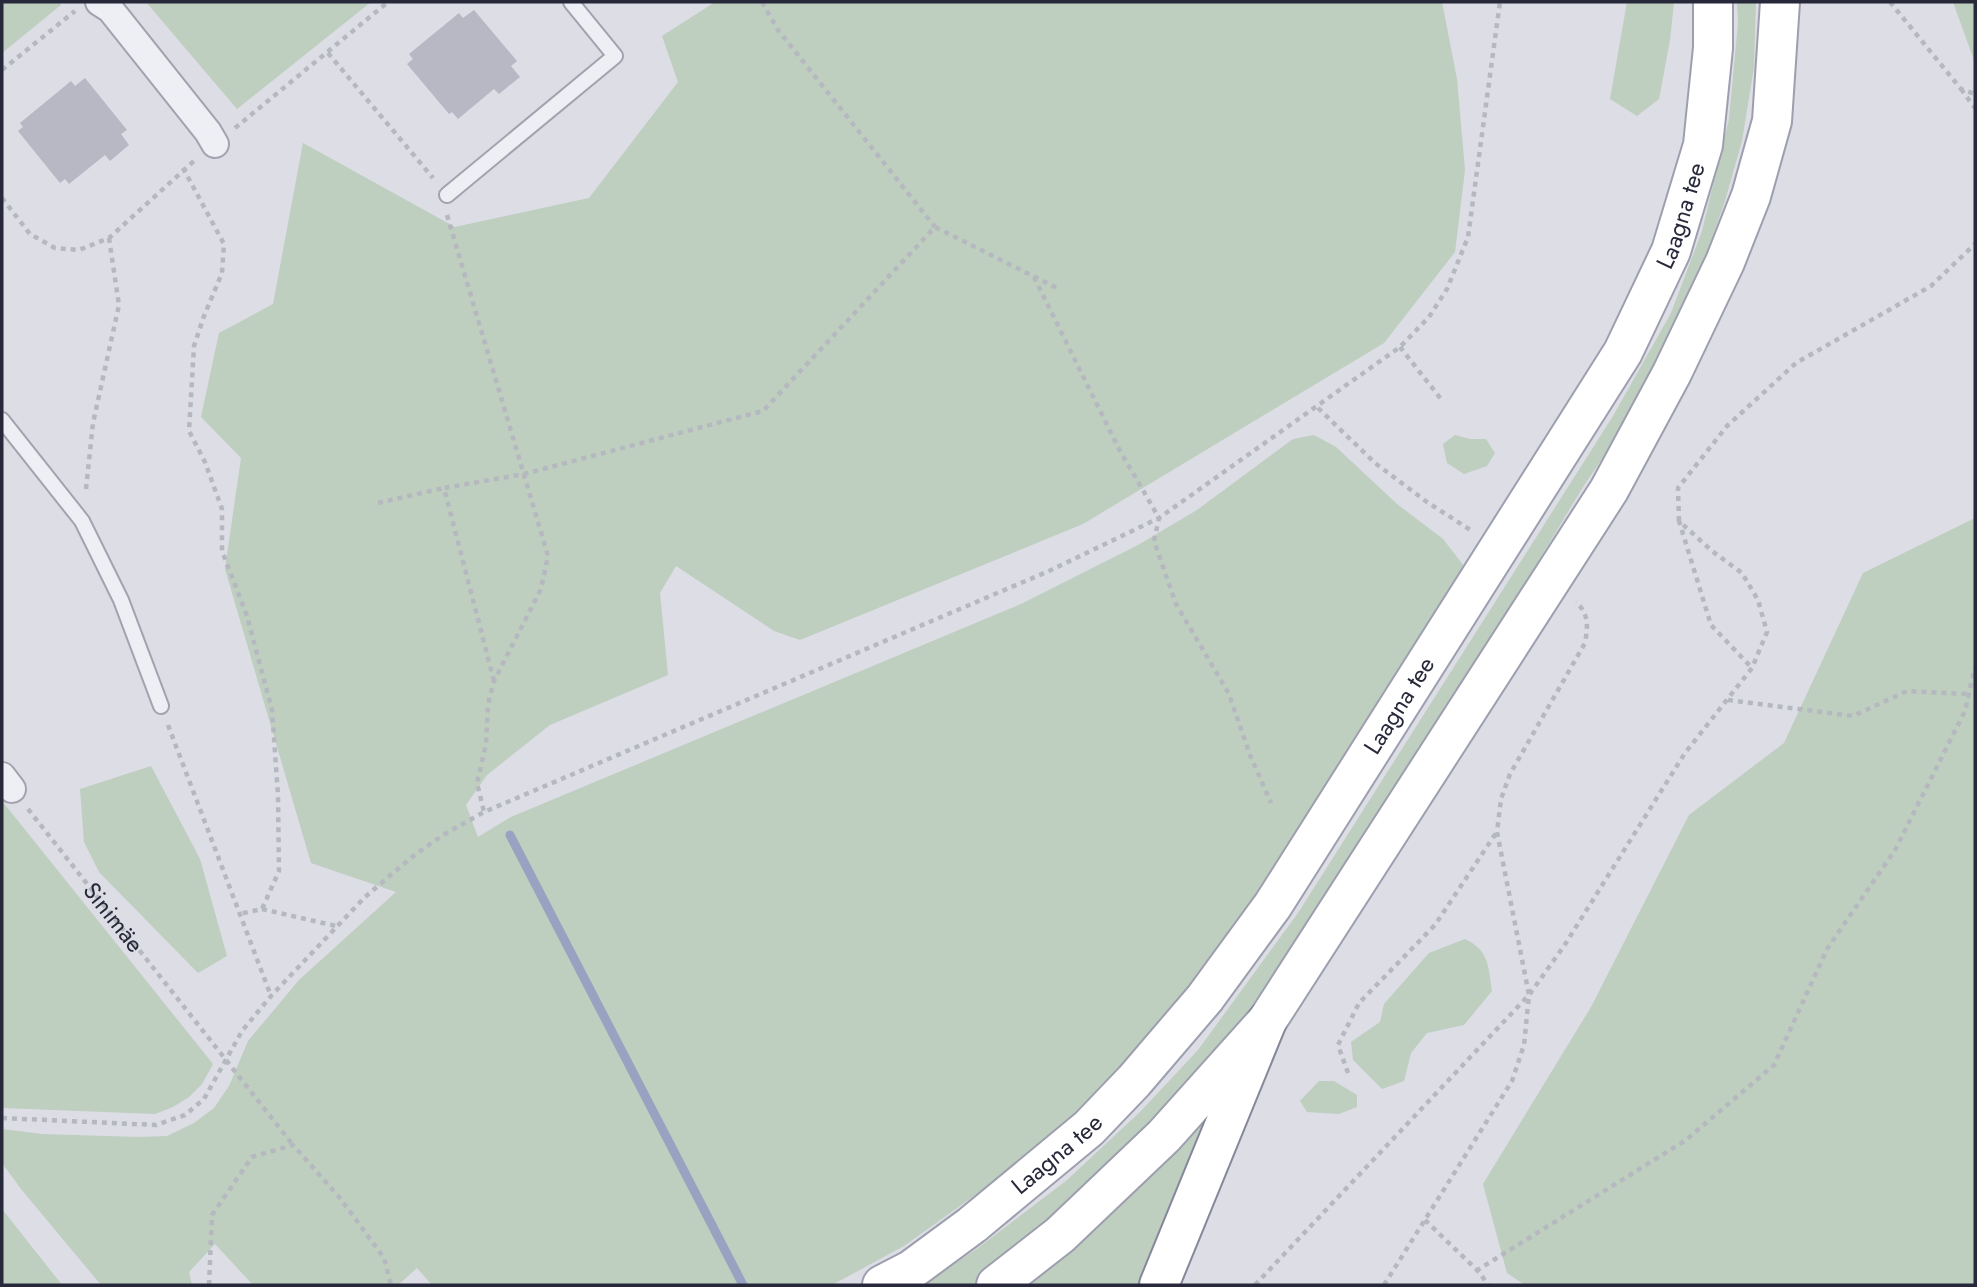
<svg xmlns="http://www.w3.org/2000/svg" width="1977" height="1287" font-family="Jost,sans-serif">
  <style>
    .green { fill: #becebf }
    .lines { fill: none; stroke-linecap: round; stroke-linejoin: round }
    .stream { stroke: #9aa2c2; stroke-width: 9 }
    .building { fill: #b7b8c4 }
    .lane-casing { stroke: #a2a3ae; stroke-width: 18 }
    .street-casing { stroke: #a2a3ae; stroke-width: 30 }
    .primary-casing { stroke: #9d9faf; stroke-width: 42 }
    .highway-casing { stroke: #85879a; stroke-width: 42 }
    .path { stroke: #b6b8c0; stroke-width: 4.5; stroke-dasharray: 5 5; stroke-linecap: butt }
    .lane { stroke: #eeeff4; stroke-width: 14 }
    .street { stroke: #eeeff4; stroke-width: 26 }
    .primary { stroke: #fff; stroke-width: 38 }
    .highway { stroke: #fff; stroke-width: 38 }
    .labels { text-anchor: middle; stroke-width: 5; stroke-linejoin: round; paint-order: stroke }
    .street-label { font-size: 24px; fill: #27293a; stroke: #ebecf3 }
  </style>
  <rect width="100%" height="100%" fill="#dcdde5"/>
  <g class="green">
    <polygon points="2,2 60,2 61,5 2,53"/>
    <polygon points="146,2 371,2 237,109"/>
    <polygon points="715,2 1442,2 1457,79 1465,170 1455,252 1384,343 1083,524 800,640 774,631 676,566 660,593 668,675 550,725 487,775 466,805 478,837 511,817 1021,604 1138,545 1197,510 1293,439 1314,435 1336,447 1397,504 1443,539 1464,566 1287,852 1232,932 1164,1021 1085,1105 999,1178 904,1246 832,1285 432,1285 417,1268 398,1285 253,1285 215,1244 189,1272 192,1285 101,1285 21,1189 2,1163 2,1129 42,1134 138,1137 167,1136 194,1123 214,1108 229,1086 248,1041 299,980 396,892 311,863 225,569 241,458 201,417 219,333 273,304 303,143 455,227 589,198 678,82 662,36"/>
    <polygon points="1627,2 1674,2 1670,40 1659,99 1637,116 1610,99"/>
    <polygon points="1737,2 1756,2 1754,67 1742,141 1725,201 1688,306 1637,407 1583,487 1503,620 1276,971 1219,1053 1163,1120 975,1285 922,1285 978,1248 1067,1180 1141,1111 1198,1050 1298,913 1613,416 1671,313 1702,231 1729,119 1738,23"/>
    <polygon points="1953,2 1975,2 1975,63"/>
    <polygon points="1455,435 1470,439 1486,439 1495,453 1487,466 1464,474 1447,463 1443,444"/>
    <polygon points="1975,518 1975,1285 1525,1285 1507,1273 1483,1184 1591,1007 1689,815 1784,743 1863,573"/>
    <polygon points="151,766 200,859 227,956 198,973 99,872 84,842 80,789"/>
    <polygon points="2,801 213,1064 202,1084 189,1097 173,1107 155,1114 2,1108"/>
    <path d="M1465 939C1490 951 1488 967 1492 991L1464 1025 1427 1033 1411 1053 1404 1081 1382 1089 1353 1060 1351 1042 1380 1022 1384 1004 1429 953Z"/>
    <polygon points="1319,1081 1334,1081 1357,1095 1357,1107 1339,1114 1307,1112 1300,1101"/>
    <path d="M1210 1113 1175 1193 1140 1285H1028C1094 1233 1155 1177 1210 1113Z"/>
    <polygon points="2,1209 62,1285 2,1285"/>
  </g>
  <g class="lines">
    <polyline class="stream" points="510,835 743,1285"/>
  </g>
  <g class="building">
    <polygon points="474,10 517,61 511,66 520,77 499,94 494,89 458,119 452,112 449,114 407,64 413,59 409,54 459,13 463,18"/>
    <polygon points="85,78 127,130 121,134 129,145 110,161 105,155 69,184 65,179 60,183 18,131 23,127 20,123 71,81 75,86"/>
  </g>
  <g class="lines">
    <g class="lane-casing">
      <g id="lane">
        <polyline points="447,195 615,56 571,2"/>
        <polyline points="2,420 82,521 121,600 161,706"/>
      </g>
    </g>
    <g class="street-casing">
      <g id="street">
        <polyline points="99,2 110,9 208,132 215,144"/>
        <polyline points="2,776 12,789"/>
      </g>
    </g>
    <g class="primary-casing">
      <g id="primary">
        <path id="s2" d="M882 1285 911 1270 972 1225 1089 1128 1134 1081 1205 998 1273 905 1623 352 1671 251 1703 145 1713 48V2"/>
        <polyline points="996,1285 1060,1235 1164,1136 1267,1021 1609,490 1672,373 1725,262 1751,196 1772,121 1780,2"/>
      </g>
    </g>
    <g class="highway-casing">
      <polyline id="highway" points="1159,1285 1267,1021"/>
    </g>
    <g class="path">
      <polyline points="762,2 778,30 935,227"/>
      <polyline points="1890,2 1961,89 1975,94"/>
      <polyline points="328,53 433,178"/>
      <polyline points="2,70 75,11"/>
      <polyline points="1961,89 1975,108"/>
      <polyline points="235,128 388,2"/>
      <polyline points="183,168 224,244 222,273 204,316 194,346 189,431 205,462 222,509 222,551 247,616 272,710 278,795 279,871 262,909 239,914"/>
      <polyline points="2,198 30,234 55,248 79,250 109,238 195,160"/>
      <polyline points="447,215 548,556 541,589 494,681 488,704 486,744 477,783 484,812"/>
      <polyline points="1034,277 1119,449 1159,518 1154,541 1176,604 1229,694 1250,755 1271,803"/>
      <polyline points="1400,347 1441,399"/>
      <polyline points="1318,408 1375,463 1427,502 1472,531"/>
      <polyline points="86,489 93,423 119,305 109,238"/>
      <polyline points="378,503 444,488"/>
      <polyline points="1679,521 1678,488 1727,426 1796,363 1931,286 1975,244"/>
      <polyline points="494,681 444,488 524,474 763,411 935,227 1059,289"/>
      <polyline points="1728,700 1853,716 1907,691 1969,694"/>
      <polyline points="168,725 271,996"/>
      <path id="s1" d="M28 809 293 1145"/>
      <polyline points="262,909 336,926"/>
      <polyline points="1348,1073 1338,1045 1359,1003 1435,925 1496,833"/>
      <polyline points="2,1118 156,1125 185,1115 204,1099 242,1031 271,996 365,897 412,857 443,835 484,812 1049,571 1159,518 1400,347 1429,317 1447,289 1468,237 1500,2"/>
      <polyline points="1425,1220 1480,1273 1488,1285"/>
      <polyline points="1476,1271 1686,1140 1774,1065 1827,949 1895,850 1965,711 1975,667"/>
      <polyline points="209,1285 212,1215 252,1157 293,1145 340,1198 384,1258 391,1285"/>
      <polyline points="1255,1285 1529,995 1564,946 1685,753 1752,668 1767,632 1758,600 1742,573 1712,551 1679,521 1711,625 1752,668"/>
      <path d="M1384 1285 1512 1081 1524 1045 1529 995 1497 832 1501 799 1510 774 1585 643C1588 626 1589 614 1576 602"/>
    </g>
    <use href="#lane" class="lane"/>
    <use href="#street" class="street"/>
    <use href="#primary" class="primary"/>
    <use href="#highway" class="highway"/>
  </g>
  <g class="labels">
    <g class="street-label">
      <text dy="8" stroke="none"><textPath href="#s2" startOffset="1353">Laagna tee</textPath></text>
      <text dy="8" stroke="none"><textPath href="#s2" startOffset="786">Laagna tee</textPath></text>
      <text dy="8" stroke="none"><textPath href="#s1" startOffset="138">Sinimäe</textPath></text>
      <text dy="8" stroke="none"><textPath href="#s2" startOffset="219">Laagna tee</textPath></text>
    </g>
  </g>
  <rect width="1977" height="1287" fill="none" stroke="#27293a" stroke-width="7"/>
</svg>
